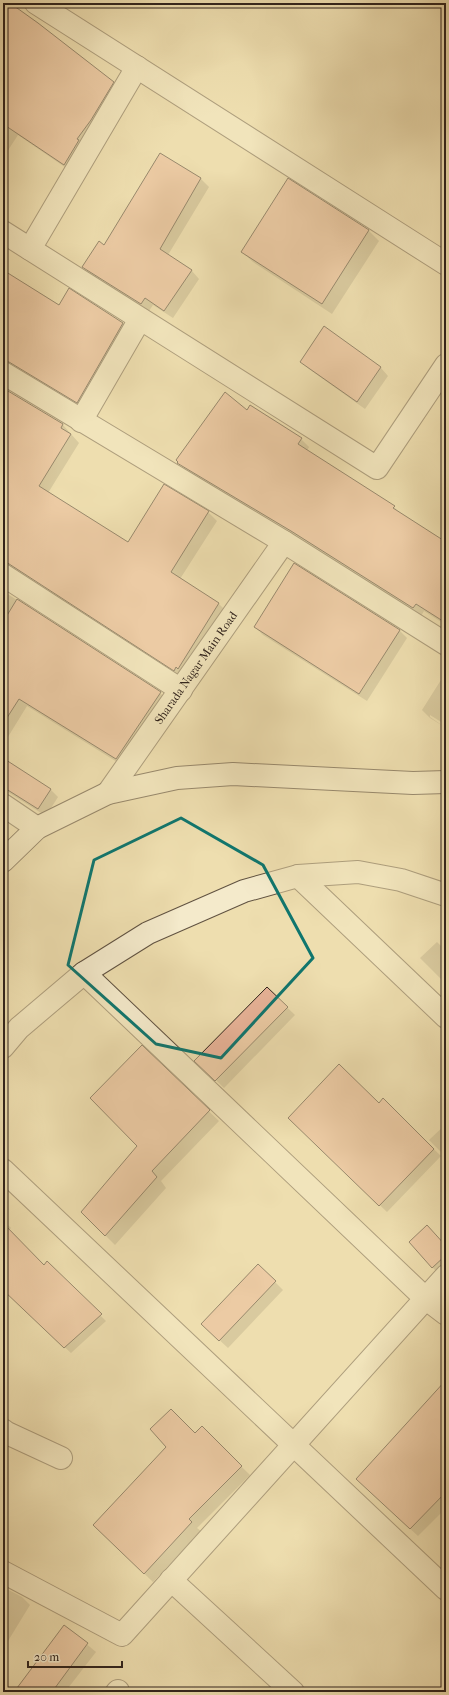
<svg xmlns="http://www.w3.org/2000/svg" width="449" height="1695" font-family="'IM FELL French Canon',serif">
  <style>
    .shadow { fill: #0003 }
    .building { fill: #e8b398; stroke: #30231c }
    .lines { fill: none; stroke-linecap: round; stroke-linejoin: round }
    .street-casing { stroke: #605241; stroke-width: 24 }
    .secondary-casing { stroke: #30231c; stroke-width: 24 }
    .street { stroke: #f4eacb; stroke-width: 22 }
    .secondary { stroke: #f4eacb; stroke-width: 22 }
    .marked { fill: none; stroke: #0f766e; stroke-width: 3; stroke-linejoin: round }
    .labels { text-anchor: middle; stroke-width: 3.5; stroke-linejoin: round; paint-order: stroke }
    .street-label { font-size: 12px; fill: #30231c; stroke: #f4eacb }
  </style>
  <rect width="100%" height="100%" fill="#eedeaf"/>
  <filter id="stains"><feTurbulence type="fractalNoise" baseFrequency=".005" numOctaves="4"/><feColorMatrix values="0 0 0 0 .2 0 0 0 0 .09 0 0 0 0 .02 0 0 0 .5 -.17"/></filter>
  <radialGradient id="worn" r=".72"><stop offset=".6" stop-color="#630" stop-opacity="0"/><stop offset="1" stop-color="#630" stop-opacity=".3"/></radialGradient>
  <g class="shadow">
    <polygon points="3,10 113,83 121,91 72,172 18,135 3,158"/>
    <polygon points="160,155 201,179 209,187 168,255 192,271 199,279 173,318 153,305 149,311 91,275 83,267 105,246"/>
    <polygon points="289,180 369,231 379,241 332,314 253,262 242,252"/>
    <polygon points="3,264 6,267 3,272 59,307 69,290 123,324 131,332 85,410 3,373"/>
    <polygon points="325,328 381,368 388,376 365,409 309,369 301,362"/>
    <polygon points="3,389 63,425 79,443 48,493 128,543 164,486 208,512 217,521 180,579 219,604 227,612 183,678 3,575"/>
    <polygon points="248,412 301,439 309,447 307,451 394,507 402,515 446,543 446,625 424,611 421,616 187,471 179,463"/>
    <polygon points="3,591 160,693 169,701 125,767 27,706 3,745"/>
    <polygon points="255,627 399,630 407,638 367,701 263,635"/>
    <polygon points="446,672 446,725 430,715 430,717 446,728 430,718 422,710"/>
    <polygon points="3,759 50,789 58,797 46,816 3,789"/>
    <polygon points="437,942 446,951 446,984 420,958"/>
    <polygon points="267,988 295,1015 224,1088 196,1061"/>
    <polygon points="142,1047 219,1121 161,1181 166,1188 115,1245 82,1212 139,1146"/>
    <polygon points="383,1100 441,1156 387,1212 289,1118 379,1104"/>
    <polygon points="446,1124 446,1157 429,1140"/>
    <polygon points="3,1220 11,1228 9,1230 44,1266 47,1263 106,1321 71,1353 18,1304 3,1286"/>
    <polygon points="446,1247 446,1263 436,1271 432,1267"/>
    <polygon points="258,1265 283,1290 228,1348 202,1324"/>
    <polygon points="446,1381 446,1508 418,1536 365,1487"/>
    <polygon points="202,1428 250,1475 197,1528 201,1531 153,1582 103,1534"/>
    <polygon points="3,1587 22,1597 30,1605 8,1641 3,1638"/>
    <polygon points="65,1626 96,1652 65,1692 16,1692"/>
  </g>
  <g class="building">
    <polygon points="3,3 10,3 38,23 114,82 91,120 77,139 79,140 64,165 3,124"/>
    <polygon points="160,153 201,178 160,249 192,270 164,311 145,298 141,304 82,267 99,241 104,245"/>
    <polygon points="288,178 369,230 322,304 241,252"/>
    <polygon points="3,270 59,305 69,288 123,323 77,403 9,362 3,361"/>
    <polygon points="324,326 381,367 357,402 300,362"/>
    <polygon points="3,388 63,424 61,428 71,434 39,486 128,542 164,484 209,511 171,572 219,603 178,669 176,667 174,671 3,560"/>
    <polygon points="225,392 247,410 250,405 302,438 298,444 395,506 393,508 446,542 446,623 416,604 413,608 291,531 177,463 178,462 176,460"/>
    <polygon points="294,563 400,630 359,694 254,627"/>
    <polygon points="17,599 161,692 116,759 19,699 3,724 3,622"/>
    <polygon points="3,758 51,789 38,809 3,787"/>
    <polygon points="267,987 288,1007 215,1081 194,1061"/>
    <polygon points="142,1045 210,1110 152,1171 157,1177 105,1236 81,1212 137,1146 90,1098"/>
    <polygon points="339,1064 379,1103 383,1098 434,1149 379,1206 288,1118"/>
    <polygon points="3,1223 44,1265 47,1261 102,1314 64,1348 3,1290"/>
    <polygon points="427,1225 446,1246 446,1255 432,1268 409,1242"/>
    <polygon points="258,1264 276,1281 219,1341 201,1324"/>
    <polygon points="446,1380 446,1492 410,1529 356,1479"/>
    <polygon points="171,1409 195,1433 202,1426 242,1466 189,1519 192,1522 144,1574 93,1525 166,1447 150,1429"/>
    <polygon points="64,1625 88,1643 52,1692 14,1692"/>
  </g>
  <g class="lines">
    <g class="street-casing">
      <g id="street">
        <polyline points="36,3 446,264"/>
        <polyline points="3,232 377,468 446,365"/>
        <polyline points="30,249 137,67"/>
        <polyline points="3,373 284,542 446,644"/>
        <polyline points="81,421 140,319"/>
        <polyline points="3,575 181,690"/>
        <path id="s1" d="M108 793 284 542"/>
        <polyline points="3,805 37,828"/>
        <polyline points="298,876 446,1017"/>
        <polyline points="84,973 425,1298 446,1314"/>
        <polyline points="3,1047 19,1028 84,973 148,933 244,891 298,876 358,872 401,880 446,895"/>
        <polyline points="3,1170 446,1589"/>
        <polyline points="3,1430 7,1433 61,1458"/>
        <polyline points="3,1572 122,1635 446,1276"/>
        <polyline points="171,1580 293,1692"/>
        <polyline points="117,1692 118,1691"/>
      </g>
    </g>
    <g class="secondary-casing">
      <polyline id="secondary" points="3,861 37,828 108,793 177,778 233,774 413,783 446,782"/>
    </g>
    <use href="#street" class="street"/>
    <use href="#secondary" class="secondary"/>
  </g>
  <path d="M0 0H449V1695H0ZM181 818 263 865 313 958 221 1058 156 1044 68 965 94 860Z" fill="#eedeaf" fill-opacity=".55" fill-rule="evenodd"/>
  <path class="marked" d="M181 818 263 865 313 958 221 1058 156 1044 68 965 94 860Z"/>
  <g class="labels">
    <g class="street-label">
      <text dy="4" stroke="none"><textPath href="#s1" startOffset="153">Sharada Nagar Main Road</textPath></text>
    </g>
  </g>
  <rect width="449" height="1695" fill="none" stroke="#eedeaf" stroke-width="16"/>
  <rect x="4" y="4" width="441" height="1687" fill="none" stroke="#30231c" stroke-width="2"/>
  <rect x="8" y="8" width="433" height="1679" fill="none" stroke="#30231c"/>
  <path d="M28 1661v6h94v-6" fill="none" stroke="#30231c" stroke-width="2"/>
  <text x="34" y="1661" font-size="12" fill="#30231c" stroke="#f4eacb" stroke-width="3" paint-order="stroke">20 m</text>
  <rect width="100%" height="100%" filter="url(#stains)"/>
  <rect width="100%" height="100%" fill="url(#worn)"/>
</svg>
